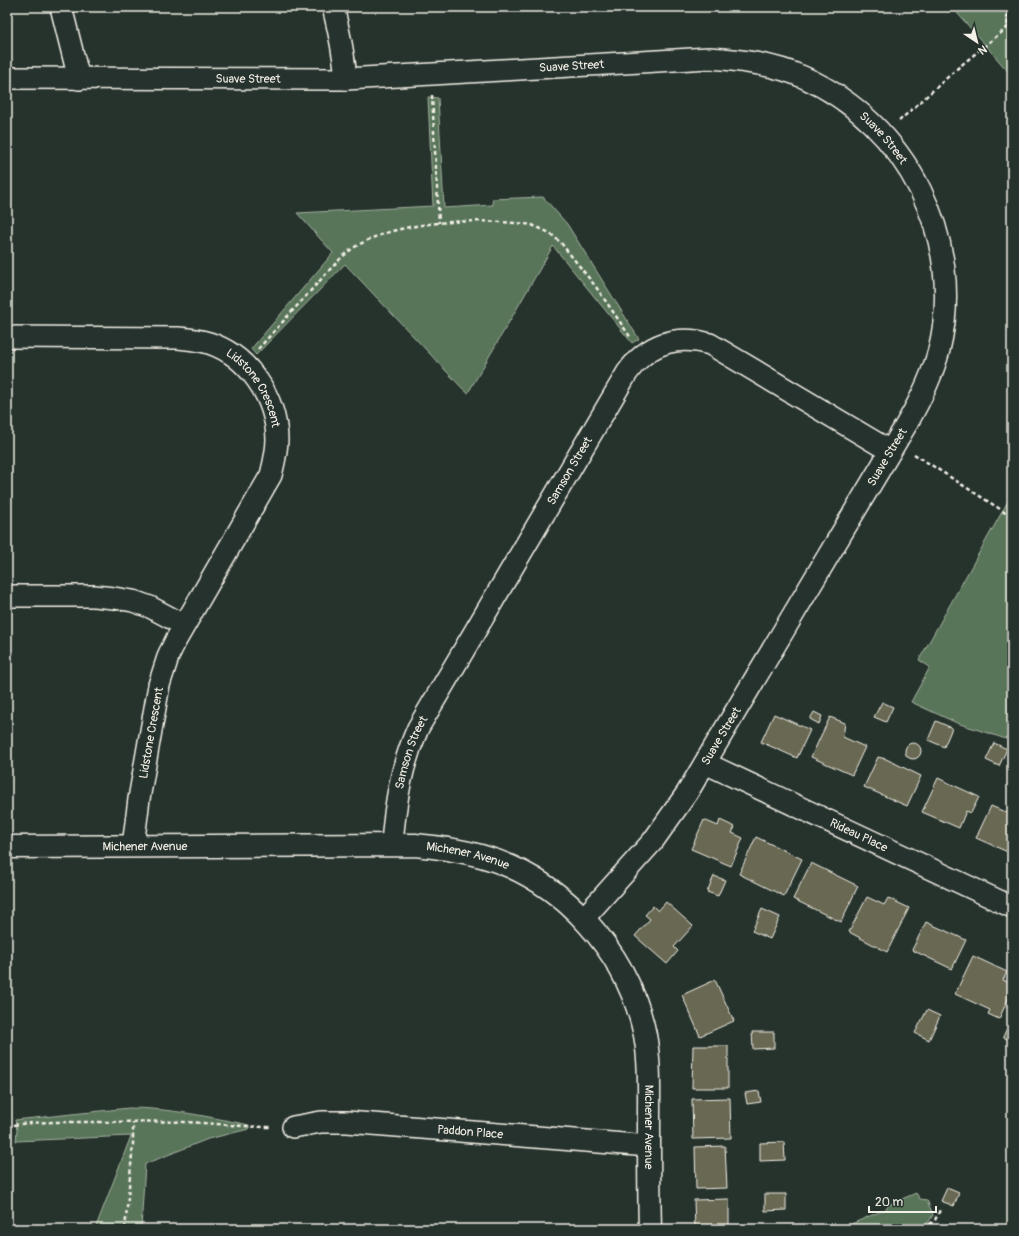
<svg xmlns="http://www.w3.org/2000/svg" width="1019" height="1236" font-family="Pangolin,sans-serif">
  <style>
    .green { fill: #58745a; stroke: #a6b2a1 }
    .building { fill: #686853; stroke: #f4f1e8 }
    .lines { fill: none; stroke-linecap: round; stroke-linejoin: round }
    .minor-casing { stroke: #f4f1e8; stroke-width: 24 }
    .tertiary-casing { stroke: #f4f1e8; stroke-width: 25 }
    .path { stroke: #f4f1e8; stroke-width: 2.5; stroke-dasharray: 4 3; stroke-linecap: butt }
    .minor { stroke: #26332d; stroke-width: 21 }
    .tertiary { stroke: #26332d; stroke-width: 22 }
    .labels { text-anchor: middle; stroke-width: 4; stroke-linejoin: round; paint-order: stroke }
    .street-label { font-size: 12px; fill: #f4f1e8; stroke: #26332d }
  </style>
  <rect width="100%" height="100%" fill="#26332d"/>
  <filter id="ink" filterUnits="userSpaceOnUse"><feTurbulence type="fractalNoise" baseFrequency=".025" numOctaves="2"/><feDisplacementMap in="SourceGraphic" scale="8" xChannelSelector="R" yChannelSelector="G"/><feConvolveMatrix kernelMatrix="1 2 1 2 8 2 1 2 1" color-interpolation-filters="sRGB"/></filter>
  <g filter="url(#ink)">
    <g class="green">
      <polygon points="952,7 1012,7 1012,76"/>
      <polygon points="428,97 438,98 444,208 493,205 492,199 543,197 567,224 639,339 632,343 553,246 468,393 465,391 345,264 256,355 251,349 333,253 297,213 433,206"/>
      <polygon points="1012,494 1012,741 957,723 911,702 930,667 919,660"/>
      <path d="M129 1108C169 1108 210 1117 249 1125V1129L208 1139 145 1164 141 1229H95L131 1136 16 1141 17 1130 15 1120Z"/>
      <polygon points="916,1193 920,1199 927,1200 933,1215 928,1223 917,1229 840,1229 886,1209 888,1205"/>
    </g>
    <g class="building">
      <polygon points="882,702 893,707 886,722 874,717"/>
      <polygon points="814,712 822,716 819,724 810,719"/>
      <polygon points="774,714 810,730 797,758 761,742"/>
      <polygon points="830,717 845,723 843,737 865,747 852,775 811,757"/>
      <polygon points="936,721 952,728 944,747 928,740"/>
      <polygon points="994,743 1007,749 999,766 986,760"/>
      <circle cx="913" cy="751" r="8"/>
      <polygon points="878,757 886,759 921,776 907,806 864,787"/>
      <polygon points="938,778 979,797 971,813 966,811 959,828 922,812"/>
      <polygon points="991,806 1012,815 1012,850 1010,853 976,838"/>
      <polygon points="704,820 718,826 720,820 735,827 732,833 743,838 731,866 691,849"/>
      <polygon points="756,837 802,859 784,896 739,874"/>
      <polygon points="811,863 858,886 841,922 793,899"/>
      <polygon points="714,876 725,880 718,896 707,892"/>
      <polygon points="867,897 884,905 888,898 909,908 887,952 849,932"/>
      <polygon points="666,902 693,926 674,947 678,951 667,964 635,936 650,919 645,915 653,906 658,911"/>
      <polygon points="762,909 780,917 770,939 752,931"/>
      <polygon points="926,922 966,940 952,969 912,950"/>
      <polygon points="973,956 1007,972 1003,980 1012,984 1012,990 999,1019 988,1014 990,1010 955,994"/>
      <polygon points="715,980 734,1021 700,1036 682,995"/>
      <polygon points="927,1010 940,1016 929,1040 915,1033"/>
      <polygon points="1012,1017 1012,1041 1003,1037"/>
      <polygon points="752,1032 774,1032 774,1048 753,1049"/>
      <polygon points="693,1046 728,1046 728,1088 692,1088"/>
      <polygon points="759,1091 761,1102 747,1104 745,1093"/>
      <polygon points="730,1098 731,1138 693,1139 692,1099"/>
      <polygon points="784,1142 785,1160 760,1161 760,1143"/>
      <polygon points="725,1146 727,1188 696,1189 695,1147"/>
      <polygon points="947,1188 959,1193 954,1206 941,1201"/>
      <polygon points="765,1194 786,1194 786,1210 765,1211"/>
      <polygon points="729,1199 729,1229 695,1229 694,1200"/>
    </g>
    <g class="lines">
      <g class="minor-casing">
        <g id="minor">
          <polyline points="61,7 79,79"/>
          <path d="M333 7C339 31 344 54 346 79"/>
          <path id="s1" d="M7 78 346 79 709 58C741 60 773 64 803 77 907 123 966 240 939 350 932 377 920 401 906 425L687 793 653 841 584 918"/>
          <path id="s2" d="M7 337 178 338C189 339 199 340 209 343 249 356 276 398 277 439 277 452 274 463 271 475L176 640 169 654 159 685 139 799 133 846"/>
          <polyline points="7,596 94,596 114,598 133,601 150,607 184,625"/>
          <path id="s3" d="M705 763 1012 907"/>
          <path id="s4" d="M392 844C395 804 401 766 418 728L627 373C647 344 676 334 710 344L890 451"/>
          <path id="s5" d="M293 1127 321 1122H347L649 1146"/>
        </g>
      </g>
      <g class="tertiary-casing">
        <g id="tertiary">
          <path id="s6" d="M7 847 415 845C437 847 459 850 481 856 563 879 628 952 645 1035 650 1062 649 1090 649 1117 649 1154 649 1192 650 1229"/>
        </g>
      </g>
      <g class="path">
        <polyline points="1007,7 1008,27"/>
        <polyline points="432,95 439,223"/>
        <polyline points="899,121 959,67 1008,27 1012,25"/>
        <path d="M258 349C277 328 296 307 315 286 326 274 337 261 349 251 394 218 480 218 532 225L550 233 561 243 596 287 631 338"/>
        <polyline points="914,454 1000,509 1012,518"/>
        <path d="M7 1126C35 1121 64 1122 92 1122 123 1122 153 1121 184 1122 213 1123 242 1127 272 1127"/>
        <polyline points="125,1229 133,1144 133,1122"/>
        <polyline points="924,1229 935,1220 940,1210"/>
      </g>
      <use href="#minor" class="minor"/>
      <use href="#tertiary" class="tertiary"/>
    </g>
  </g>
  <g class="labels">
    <g class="street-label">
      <text dy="4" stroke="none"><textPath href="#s1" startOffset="565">Suave Street</textPath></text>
      <text dy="4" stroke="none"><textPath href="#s1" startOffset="241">Suave Street</textPath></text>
      <text dy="4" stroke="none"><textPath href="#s1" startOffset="901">Suave Street</textPath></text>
      <text dy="4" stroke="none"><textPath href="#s2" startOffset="269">Lidstone Crescent</textPath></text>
      <text transform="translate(887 457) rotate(-59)" y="4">Suave Street</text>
      <text dy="4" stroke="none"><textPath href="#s4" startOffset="418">Samson Street</textPath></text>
      <text transform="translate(151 733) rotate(-80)" y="4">Lidstone Crescent</text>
      <text transform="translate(721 736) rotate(-59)" y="4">Suave Street</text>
      <text dy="4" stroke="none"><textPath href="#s4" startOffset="94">Samson Street</textPath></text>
      <text dy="4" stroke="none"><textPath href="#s3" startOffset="170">Rideau Place</textPath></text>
      <text dy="4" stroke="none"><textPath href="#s6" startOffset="138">Michener Avenue</textPath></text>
      <text dy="4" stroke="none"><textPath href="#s6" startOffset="462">Michener Avenue</textPath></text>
      <text dy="4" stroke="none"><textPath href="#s6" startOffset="822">Michener Avenue</textPath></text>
      <text dy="4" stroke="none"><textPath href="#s5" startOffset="178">Paddon Place</textPath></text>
    </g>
  </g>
  <rect width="1019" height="1236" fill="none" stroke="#26332d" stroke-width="24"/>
  <rect x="12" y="12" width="995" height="1212" fill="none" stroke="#f4f1e8" stroke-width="1.5" filter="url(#ink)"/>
  <g transform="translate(977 42) rotate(145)" stroke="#26332d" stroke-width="3" paint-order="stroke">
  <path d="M0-3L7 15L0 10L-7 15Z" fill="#f4f1e8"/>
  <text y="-6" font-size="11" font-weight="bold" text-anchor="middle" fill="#f4f1e8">N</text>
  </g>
  <path d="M869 1206v6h67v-6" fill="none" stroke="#f4f1e8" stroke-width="2"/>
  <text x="875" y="1206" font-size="12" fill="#f4f1e8" stroke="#26332d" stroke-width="3" paint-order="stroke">20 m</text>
</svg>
